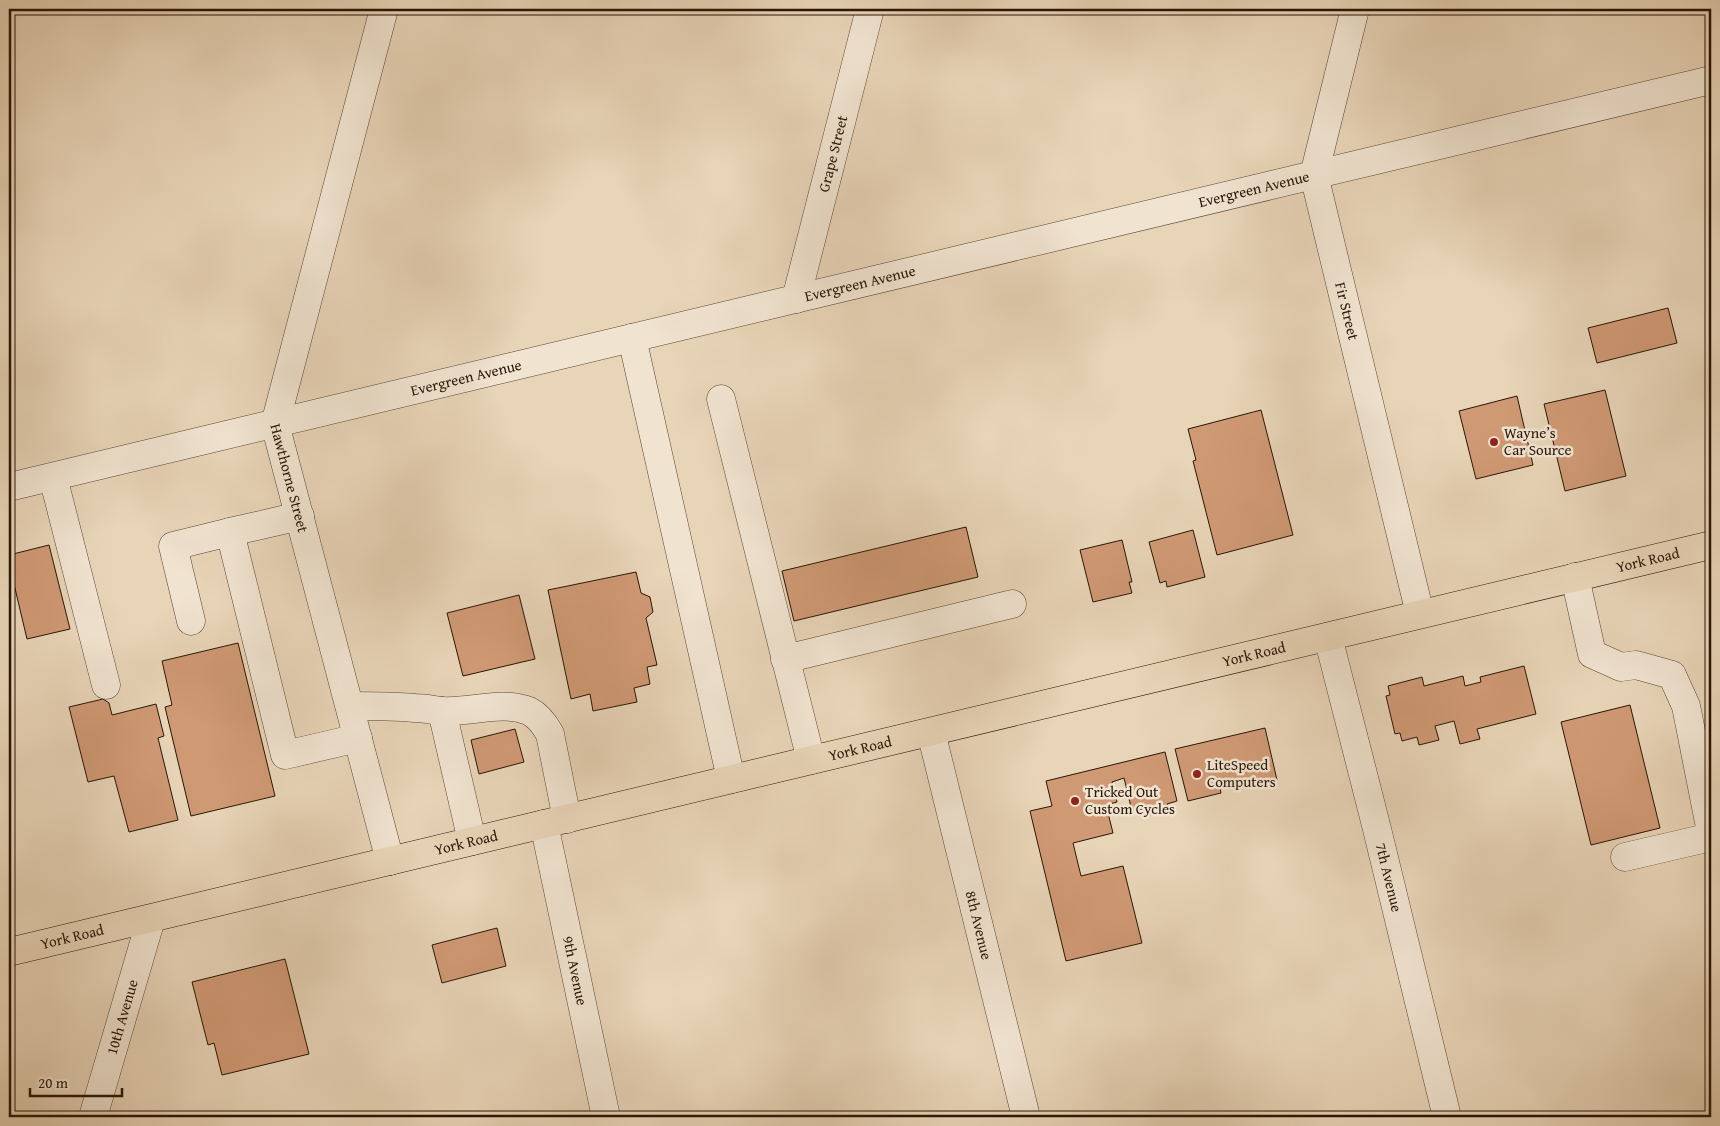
<svg xmlns="http://www.w3.org/2000/svg" width="1720" height="1126" font-family="'Gentium Book Plus',serif">
  <style>
    .building { fill: #cf9974; stroke: #281506 }
    .lines { fill: none; stroke-linecap: round; stroke-linejoin: round }
    .minor-casing { stroke: #584532; stroke-width: 29 }
    .highway-casing { stroke: #281506; stroke-width: 29 }
    .minor { stroke: #f0e3d0; stroke-width: 28 }
    .highway { stroke: #e8d4b7; stroke-width: 28 }
    .poi-dot { fill: #8f2418; stroke: #f0e3d0; stroke-width: 2 }
    .labels { text-anchor: middle; stroke-width: 5; stroke-linejoin: round; paint-order: stroke }
    .street-label { font-size: 15px; fill: #281506; stroke: #f0e3d0 }
    .poi-label { font-size: 15px; fill: #281506; stroke: #f0e3d0; text-anchor: start }
  </style>
  <rect width="100%" height="100%" fill="#e8d4b7"/>
  <filter id="stains"><feTurbulence type="fractalNoise" baseFrequency=".004" numOctaves="4"/><feColorMatrix values="0 0 0 0 .2 0 0 0 0 .09 0 0 0 0 .02 0 0 0 .5 -.17"/></filter>
  <radialGradient id="worn" r=".72"><stop offset=".6" stop-color="#630" stop-opacity="0"/><stop offset="1" stop-color="#630" stop-opacity=".3"/></radialGradient>
  <g class="building">
    <polygon points="1668,308 1677,343 1597,363 1588,328"/>
    <polygon points="1605,390 1626,476 1565,491 1544,404"/>
    <polygon points="1517,396 1533,465 1476,479 1459,411"/>
    <polygon points="1261,410 1293,535 1217,555 1193,461 1196,460 1188,429"/>
    <polygon points="966,527 978,577 794,621 782,571"/>
    <polygon points="1193,530 1205,577 1167,587 1166,581 1160,583 1149,542"/>
    <polygon points="1122,540 1132,582 1129,582 1132,593 1093,602 1080,550"/>
    <polygon points="49,545 70,629 27,639 9,563 9,555"/>
    <polygon points="636,572 641,593 650,597 653,612 646,618 657,665 647,667 650,684 634,688 637,702 593,711 590,694 571,699 548,590"/>
    <polygon points="519,595 535,659 463,676 447,613"/>
    <polygon points="238,643 275,796 191,816 165,707 172,705 162,661"/>
    <polygon points="1524,666 1536,714 1477,729 1480,739 1460,744 1454,721 1435,726 1439,740 1419,745 1417,737 1402,741 1400,733 1395,734 1386,696 1390,695 1388,686 1422,677 1424,686 1463,676 1465,686 1481,682 1480,677"/>
    <polygon points="103,699 109,703 112,715 156,704 164,736 158,738 178,820 129,832 114,776 88,782 69,707"/>
    <polygon points="1630,705 1660,828 1591,845 1561,722"/>
    <polygon points="1265,728 1277,780 1244,788 1244,783 1220,788 1221,793 1188,801 1175,749"/>
    <polygon points="515,729 524,762 479,774 471,740"/>
    <polygon points="1165,752 1177,801 1167,804 1168,811 1144,816 1142,809 1132,811 1124,778 1112,782 1117,802 1106,805 1113,833 1073,843 1081,876 1123,866 1142,943 1066,961 1030,811 1052,806 1046,781"/>
    <polygon points="497,928 506,966 442,983 432,945"/>
    <polygon points="285,959 309,1054 222,1075 214,1043 208,1045 192,982"/>
  </g>
  <g class="lines">
    <g class="minor-casing">
      <g id="minor">
        <path id="s1" d="M384 9 275 424 390 861"/>
        <path id="s2" d="M1355 9 1314 175 1420 614"/>
        <path id="s3" d="M796 299 870 9"/>
        <polyline points="632,338 731,779"/>
        <polyline points="721,399 811,760"/>
        <polyline points="53,477 106,685"/>
        <path id="s4" d="M9 487 1711 80"/>
        <polyline points="230,532 300,516"/>
        <polyline points="1575,577 1592,654 1621,667 1636,665 1672,675 1686,706 1711,832"/>
        <polyline points="191,621 173,546 230,532 285,755 358,738"/>
        <path id="s5" d="M1328 637 1376 825 1447 1117"/>
        <polyline points="785,659 1012,604"/>
        <path d="M350 706C372 706 393 706 415 708 424 708 433 710 442 711 470 713 502 700 529 711 539 716 545 725 550 734L567 819"/>
        <polyline points="442,711 472,841"/>
        <path id="s6" d="M931 732 1026 1117"/>
        <path id="s7" d="M544 824 606 1117"/>
        <polyline points="1625,857 1711,837"/>
        <path id="s8" d="M93 1117 151 919"/>
      </g>
    </g>
    <g class="highway-casing">
      <g id="highway">
        <path id="s9" d="M9 952 1711 545"/>
      </g>
    </g>
    <use href="#minor" class="minor"/>
    <use href="#highway" class="highway"/>
  </g>
  <g class="poi-dot">
    <circle cx="1494" cy="442" r="5"/>
    <circle cx="1197" cy="774" r="5"/>
    <circle cx="1075" cy="801" r="5"/>
  </g>
  <g class="labels">
    <g class="street-label">
      <text dy="5" stroke="none"><textPath href="#s3" startOffset="150">Grape Street</textPath></text>
      <text dy="5" stroke="none"><textPath href="#s4" startOffset="1280">Evergreen Avenue</textPath></text>
      <text dy="5" stroke="none"><textPath href="#s4" startOffset="875">Evergreen Avenue</textPath></text>
      <text dy="5" stroke="none"><textPath href="#s2" startOffset="311">Fir Street</textPath></text>
      <text dy="5" stroke="none"><textPath href="#s4" startOffset="470">Evergreen Avenue</textPath></text>
      <text dy="5" stroke="none"><textPath href="#s1" startOffset="485">Hawthorne Street</textPath></text>
      <text dy="5" stroke="none"><textPath href="#s9" startOffset="1685">York Road</textPath></text>
      <text dy="5" stroke="none"><textPath href="#s9" startOffset="1280">York Road</textPath></text>
      <text dy="5" stroke="none"><textPath href="#s9" startOffset="875">York Road</textPath></text>
      <text dy="5" stroke="none"><textPath href="#s9" startOffset="470">York Road</textPath></text>
      <text dy="5" stroke="none"><textPath href="#s5" startOffset="248">7th Avenue</textPath></text>
      <text dy="5" stroke="none"><textPath href="#s6" startOffset="199">8th Avenue</textPath></text>
      <text dy="5" stroke="none"><textPath href="#s9" startOffset="65">York Road</textPath></text>
      <text dy="5" stroke="none"><textPath href="#s7" startOffset="150">9th Avenue</textPath></text>
      <text dy="5" stroke="none"><textPath href="#s8" startOffset="104">10th Avenue</textPath></text>
    </g>
    <g class="poi-label">
      <text x="1504" y="438">Wayne’s<tspan x="1504" dy="17">Car Source</tspan></text>
      <text x="1207" y="770">LiteSpeed<tspan x="1207" dy="17">Computers</tspan></text>
      <text x="1085" y="797">Tricked Out<tspan x="1085" dy="17">Custom Cycles</tspan></text>
    </g>
  </g>
  <rect width="1720" height="1126" fill="none" stroke="#e8d4b7" stroke-width="30"/>
  <rect x="10" y="10" width="1700" height="1106" fill="none" stroke="#281506" stroke-width="2.5"/>
  <rect x="15" y="15" width="1690" height="1096" fill="none" stroke="#281506"/>
  <path d="M30 1088v8h92v-8" fill="none" stroke="#281506" stroke-width="2.5"/>
  <text x="38" y="1088" font-size="15" fill="#281506" stroke="#f0e3d0" stroke-width="4" paint-order="stroke">20 m</text>
  <rect width="100%" height="100%" filter="url(#stains)"/>
  <rect width="100%" height="100%" fill="url(#worn)"/>
</svg>
